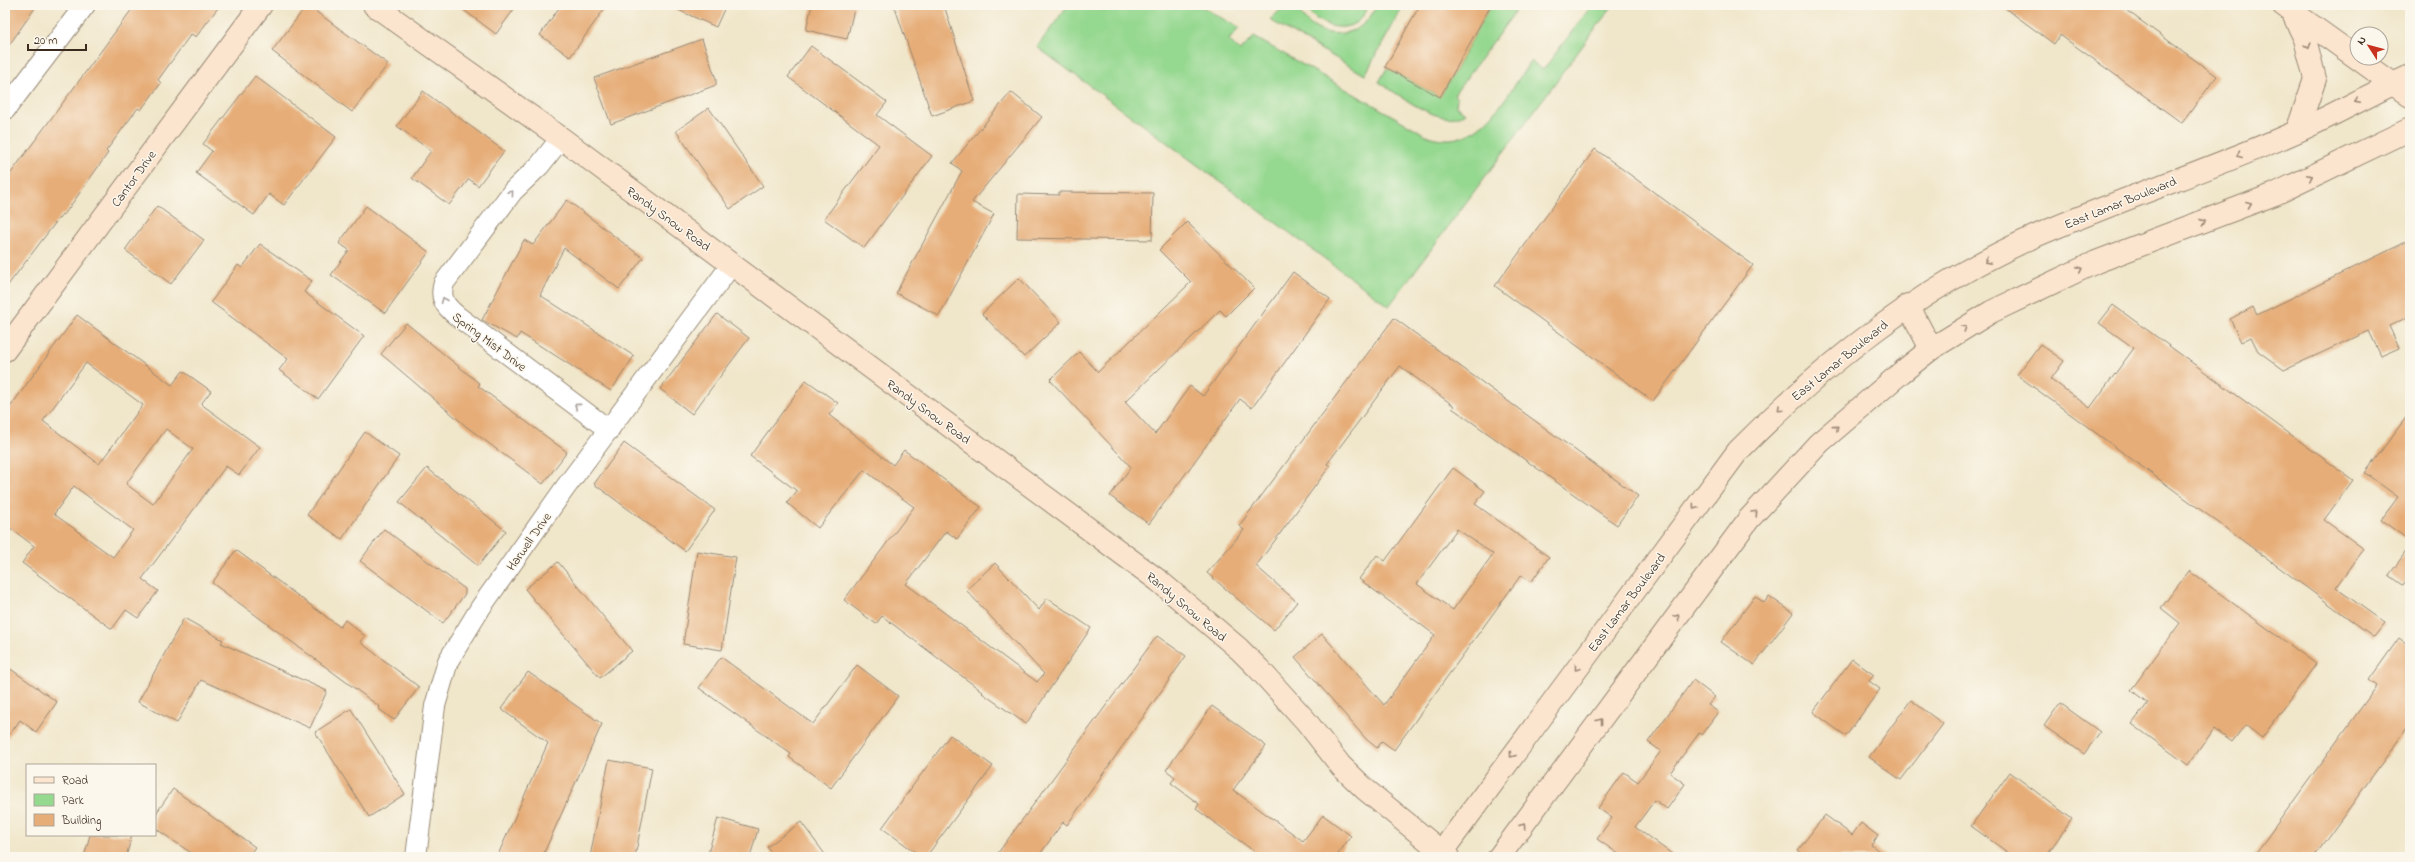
<svg xmlns="http://www.w3.org/2000/svg" width="2415" height="862" font-family="'Indie Flower',sans-serif">
  <style>
    .green { fill: #95d890; stroke: #688157 }
    .building { fill: #e6ad78; fill-rule: evenodd }
    .lines { fill: none; stroke-linecap: round; stroke-linejoin: round }
    .street-casing { stroke: #968874; stroke-width: 22 }
    .secondary-casing { stroke: #968874; stroke-width: 24 }
    .street { stroke: #fff; stroke-width: 20 }
    .secondary { stroke: #fce5cf; stroke-width: 22 }
    .oneway { stroke: #9c8876 }
    .oneway2 { stroke: #a79f9a }
    .labels { text-anchor: middle; stroke-width: 3; stroke-linejoin: round; paint-order: stroke }
    .street-label { font-size: 13px; fill: #3b2a1e; stroke: #fbf7ec }
  </style>
  <rect width="100%" height="100%" fill="#fbf7ec"/>
  <filter id="ink" filterUnits="userSpaceOnUse"><feTurbulence type="fractalNoise" baseFrequency=".025" numOctaves="2"/><feDisplacementMap in="SourceGraphic" scale="8" xChannelSelector="R" yChannelSelector="G"/><feConvolveMatrix kernelMatrix="1 2 1 2 8 2 1 2 1" color-interpolation-filters="sRGB"/></filter>
  <filter id="wash" filterUnits="userSpaceOnUse"><feTurbulence type="fractalNoise" baseFrequency=".012" numOctaves="4" result="noise"/><feDisplacementMap in="SourceGraphic" scale="16" xChannelSelector="R" yChannelSelector="G"/><feGaussianBlur stdDeviation="0.9" result="paint"/><feColorMatrix in="noise" values="0 0 0 0 0 0 0 0 0 0 0 0 0 0 0 0 0 1.4 0 .05"/><feComposite in="paint" operator="in"/></filter>
  <g filter="url(#wash)">
    <rect width="100%" height="100%" fill="#f0e6ca"/>
    <g class="green">
      <path d="M1068 5H1199L1239 28 1229 40 1240 51 1254 37 1428 136C1480 153 1505 97 1531 61L1543 70 1592 5H1613L1389 306 1037 47Z"/>
      <path d="M1285 5H1297C1309 43 1364 43 1376 5H1404L1365 75 1270 20Z"/>
      <path d="M1304 5H1368C1358 38 1319 31 1304 5Z"/>
      <path d="M1491 5H1520L1454 95 1457 98 1456 106 1465 113C1442 130 1400 95 1379 82L1387 68 1440 97Z"/>
    </g>
    <g id="blocks">
      <g class="building">
        <polygon points="5,5 37,5 5,51"/>
        <polygon points="135,5 220,5 196,37 191,34 158,80 161,83 141,110 138,108 106,151 108,153 64,215 62,214 5,289 5,181"/>
        <polygon points="307,5 388,64 352,112 272,51"/>
        <polygon points="457,5 517,5 496,34"/>
        <polygon points="561,5 607,5 570,57 540,35"/>
        <polygon points="667,5 726,5 716,27"/>
        <polygon points="812,5 855,5 847,39 806,30"/>
        <polygon points="894,5 944,5 974,101 932,116"/>
        <polygon points="1420,5 1491,5 1440,97 1385,67"/>
        <polygon points="2001,5 2119,5 2217,76 2182,123 2060,35 2054,44"/>
        <polygon points="702,39 716,79 716,85 611,124 594,78"/>
        <polygon points="811,46 887,102 877,115 932,156 864,248 824,219 879,145 788,77"/>
        <polygon points="255,76 336,137 284,205 269,194 254,215 196,173 212,151 203,144"/>
        <polygon points="423,91 504,151 478,186 469,179 449,205 412,178 431,151 397,126"/>
        <polygon points="1011,92 1042,117 972,202 994,214 939,316 896,293 962,171 952,163"/>
        <polygon points="709,108 763,186 730,209 676,131"/>
        <polygon points="1595,149 1753,265 1653,401 1495,286"/>
        <polygon points="1059,192 1153,193 1152,240 1017,238 1018,194 1059,195"/>
        <polygon points="567,200 643,258 619,289 564,248 540,295 634,356 611,391 520,333 517,339 482,320 524,240 533,245"/>
        <polygon points="157,206 204,240 171,284 125,250"/>
        <polygon points="366,206 429,252 385,313 331,275 349,250 339,243"/>
        <polygon points="1187,222 1254,288 1226,316 1220,310 1125,402 1155,434 1190,386 1203,396 1293,272 1330,299 1252,408 1240,399 1149,524 1110,496 1131,467 1050,380 1079,352 1098,372 1191,282 1159,250"/>
        <polygon points="2410,240 2410,316 2389,326 2399,348 2381,356 2369,331 2284,370 2258,351 2251,337 2241,342 2230,319 2253,307 2257,315"/>
        <polygon points="260,244 312,281 304,292 364,336 318,399 279,370 288,359 211,302 238,265 242,268"/>
        <polygon points="1019,278 1061,322 1024,357 982,314"/>
        <polygon points="2113,305 2353,480 2324,520 2364,549 2336,588 2385,623 2374,637 2017,375 2040,344 2064,361 2051,379 2090,408 2134,348 2099,323"/>
        <polygon points="717,314 749,338 692,414 660,389"/>
        <path d="M77 315 172 385 183 371 211 391 201 404 260 447 239 475 226 466 142 579 158 591 138 618 126 610 112 629 22 563 34 546 5 524V414ZM86 363 143 405 99 464 43 421ZM166 429 193 449 153 504 126 484ZM74 486 133 530 113 557 54 514Z"/>
        <polygon points="1394,318 1638,496 1617,525 1452,408 1454,406 1400,366 1327,464 1330,466 1256,566 1297,602 1274,630 1207,573 1244,530 1239,526"/>
        <polygon points="406,323 480,384 478,386 567,452 543,484 467,427 381,354"/>
        <polygon points="806,380 838,403 829,415 893,465 904,450 981,507 957,539 946,531 906,584 1037,682 1044,674 966,590 995,563 1039,610 1047,598 1091,628 1026,724 982,693 983,692 882,616 876,624 844,600 914,507 864,470 818,528 787,503 797,491 750,456"/>
        <polygon points="2410,412 2410,541 2381,520 2398,497 2365,473"/>
        <polygon points="365,432 399,456 342,539 307,515"/>
        <polygon points="624,443 715,510 685,551 594,484"/>
        <polygon points="427,468 506,531 478,566 399,502"/>
        <path d="M1453 468 1485 491 1475 504 1549 557 1531 582 1521 575 1394 750 1382 741 1377 748 1366 739 1295 657 1322 634 1384 705 1435 635 1359 579 1377 555 1385 561ZM1457 529 1493 554 1453 610 1417 584Z"/>
        <polygon points="384,529 465,589 465,594 443,623 360,561"/>
        <polygon points="2410,546 2410,575 2403,585 2389,575"/>
        <polygon points="236,550 340,627 345,620 365,636 360,642 419,687 394,720 379,709 380,707 212,583"/>
        <polygon points="697,551 736,557 722,650 683,644"/>
        <polygon points="558,562 632,651 600,678 525,589"/>
        <polygon points="2189,571 2316,664 2262,738 2245,725 2232,742 2214,729 2188,765 2132,724 2148,703 2131,690 2180,623 2161,608"/>
        <polygon points="1755,596 1764,603 1769,596 1793,613 1754,665 1721,642"/>
        <polygon points="184,618 223,640 221,643 327,691 310,728 201,680 177,723 138,702"/>
        <polygon points="1157,636 1186,656 1067,825 1063,822 1038,857 995,857"/>
        <polygon points="2399,638 2410,646 2410,724 2314,857 2253,857 2377,686 2369,680"/>
        <polygon points="721,657 813,724 857,665 898,696 831,788 789,757 791,754 699,688"/>
        <polygon points="1852,659 1874,675 1869,681 1880,689 1846,736 1813,712"/>
        <polygon points="5,665 57,702 36,732 20,720 5,741"/>
        <polygon points="528,672 602,724 542,857 497,857 548,743 501,709"/>
        <polygon points="1693,680 1715,697 1708,705 1718,712 1701,735 1699,733 1670,773 1685,784 1667,809 1655,800 1635,827 1676,857 1623,857 1597,839 1612,818 1598,808 1624,772 1638,782 1661,751 1648,742"/>
        <polygon points="1911,700 1943,724 1901,780 1869,757"/>
        <polygon points="2060,703 2100,732 2084,754 2044,726"/>
        <polygon points="1212,706 1266,746 1233,790 1303,841 1323,815 1351,836 1336,857 1262,857 1196,809 1199,804 1171,783 1175,777 1166,770"/>
        <polygon points="351,709 405,794 369,817 315,732"/>
        <polygon points="950,735 993,766 926,857 922,857 882,828"/>
        <polygon points="609,760 652,768 635,857 590,857"/>
        <polygon points="2010,772 2072,819 2045,857 2014,857 1971,826"/>
        <polygon points="173,789 255,847 248,857 197,857 155,828 155,815"/>
        <polygon points="1825,815 1852,835 1861,823 1878,836 1871,845 1887,857 1807,857 1798,850"/>
        <polygon points="718,818 758,829 750,857 707,857"/>
        <polygon points="801,822 827,857 774,857 767,847"/>
        <polygon points="90,835 132,835 126,857 84,857"/>
      </g>
    </g>
  </g>
  <g filter="url(#ink)">
    <use href="#blocks" fill-opacity="0" stroke="#968874" stroke-width="1"/>
    <g class="lines">
      <g class="street-casing">
        <g id="street">
          <polyline points="5,110 85,5"/>
          <path d="M561 138 540 165 513 191 444 283C439 298 445 306 457 316L609 430"/>
          <polyline points="416,857 435,706 448,661 481,607 565,488 732,264"/>
        </g>
      </g>
      <g class="secondary-casing">
        <g id="secondary">
          <polyline points="374,5 561,138 1159,581 1239,649 1259,669 1306,721 1341,766 1366,790 1448,857"/>
          <polyline points="2283,5 2410,96"/>
          <polyline points="2293,14 2305,39 2315,79 2297,131"/>
          <polyline points="1908,305 1931,349"/>
          <polyline points="5,350 261,5"/>
          <path d="M1438 857 1738 451C1828 360 1922 286 2040 234 2125 197 2213 169 2298 131 2336 114 2372 93 2410 76"/>
          <polyline points="1499,857 1749,519 1819,443 1902,372 1931,349 1991,312 2096,262 2275,194 2410,129"/>
        </g>
      </g>
      <use href="#street" class="street"/>
      <use href="#secondary" class="secondary"/>
    </g>
    <defs><path id="oneway-chevron" d="M-2-3.5L2.5 0L-2 3.5" fill="none" stroke-width="1.6" stroke-linecap="round" stroke-linejoin="round"/></defs>
    <g class="oneway">
      <use href="#oneway-chevron" transform="translate(2308 46) rotate(74)"/>
      <use href="#oneway-chevron" transform="translate(2357 101) rotate(154)"/>
      <use href="#oneway-chevron" transform="translate(2239 155) rotate(158)"/>
      <use href="#oneway-chevron" transform="translate(2310 177) rotate(-26)"/>
      <use href="#oneway-chevron" transform="translate(2249 204) rotate(-21)"/>
      <use href="#oneway-chevron" transform="translate(2203 222) rotate(-20)"/>
      <use href="#oneway-chevron" transform="translate(1987 261) rotate(153)"/>
      <use href="#oneway-chevron" transform="translate(2080 269) rotate(-25)"/>
      <use href="#oneway-chevron" transform="translate(1964 328) rotate(-32)"/>
      <use href="#oneway-chevron" transform="translate(1780 409) rotate(137)"/>
      <use href="#oneway-chevron" transform="translate(1836 428) rotate(-41)"/>
      <use href="#oneway-chevron" transform="translate(1695 507) rotate(126)"/>
      <use href="#oneway-chevron" transform="translate(1755 513) rotate(-47)"/>
      <use href="#oneway-chevron" transform="translate(1677 617) rotate(-54)"/>
      <use href="#oneway-chevron" transform="translate(1577 668) rotate(127)"/>
      <use href="#oneway-chevron" transform="translate(1600 721) rotate(-53)"/>
      <use href="#oneway-chevron" transform="translate(1512 755) rotate(126)"/>
      <use href="#oneway-chevron" transform="translate(1523 826) rotate(-54)"/>
    </g>
    <g class="oneway2">
      <use href="#oneway-chevron" transform="translate(511 193) rotate(-50)"/>
      <use href="#oneway-chevron" transform="translate(444 300) rotate(-112)"/>
      <use href="#oneway-chevron" transform="translate(577 406) rotate(-143)"/>
    </g>
  </g>
  <g class="labels">
    <g class="street-label">
      <text transform="translate(133 178) rotate(-54)" y="5">Cantor Drive</text>
      <text transform="translate(2120 202) rotate(-22)" y="5">East Lamar Boulevard</text>
      <text transform="translate(669 218) rotate(36)" y="5">Randy Snow Road</text>
      <text transform="translate(490 341) rotate(37)" y="5">Spring Mist Drive</text>
      <text transform="translate(1839 360) rotate(-39)" y="5">East Lamar Boulevard</text>
      <text transform="translate(929 411) rotate(36)" y="5">Randy Snow Road</text>
      <text transform="translate(528 541) rotate(-55)" y="5">Harwell Drive</text>
      <text transform="translate(1626 602) rotate(-53)" y="5">East Lamar Boulevard</text>
      <text transform="translate(1187 606) rotate(40)" y="5">Randy Snow Road</text>
    </g>
  </g>
  <rect width="2415" height="862" fill="none" stroke="#fbf7ec" stroke-width="20"/>
  <rect x="26" y="764" width="130" height="72" fill="#fbf7ec" stroke="#aea59a"/>
  <rect x="34" y="777" width="20" height="6" fill="#fce5cf" stroke="#aea59a"/>
  <text x="62" y="784" font-size="12" fill="#3b2a1e">Road</text>
  <rect x="34" y="794" width="20" height="12" fill="#95d890" stroke="#aea59a"/>
  <text x="62" y="804" font-size="12" fill="#3b2a1e">Park</text>
  <rect x="34" y="814" width="20" height="12" fill="#e6ad78" stroke="#aea59a"/>
  <text x="62" y="824" font-size="12" fill="#3b2a1e">Building</text>
  <g transform="translate(2369 46) rotate(306)"><circle r="19" fill="#fbf7ec" stroke="#aea59a"/>
  <path d="M0-3L7 15L0 10L-7 15Z" fill="#c8321e"/>
  <text y="-6" font-size="11" font-weight="bold" text-anchor="middle" fill="#3b2a1e">N</text>
  </g>
  <path d="M28 44v6h58v-6" fill="none" stroke="#3b2a1e" stroke-width="2"/>
  <text x="34" y="44" font-size="12" fill="#3b2a1e" stroke="#fbf7ec" stroke-width="3" paint-order="stroke">20 m</text>
</svg>
